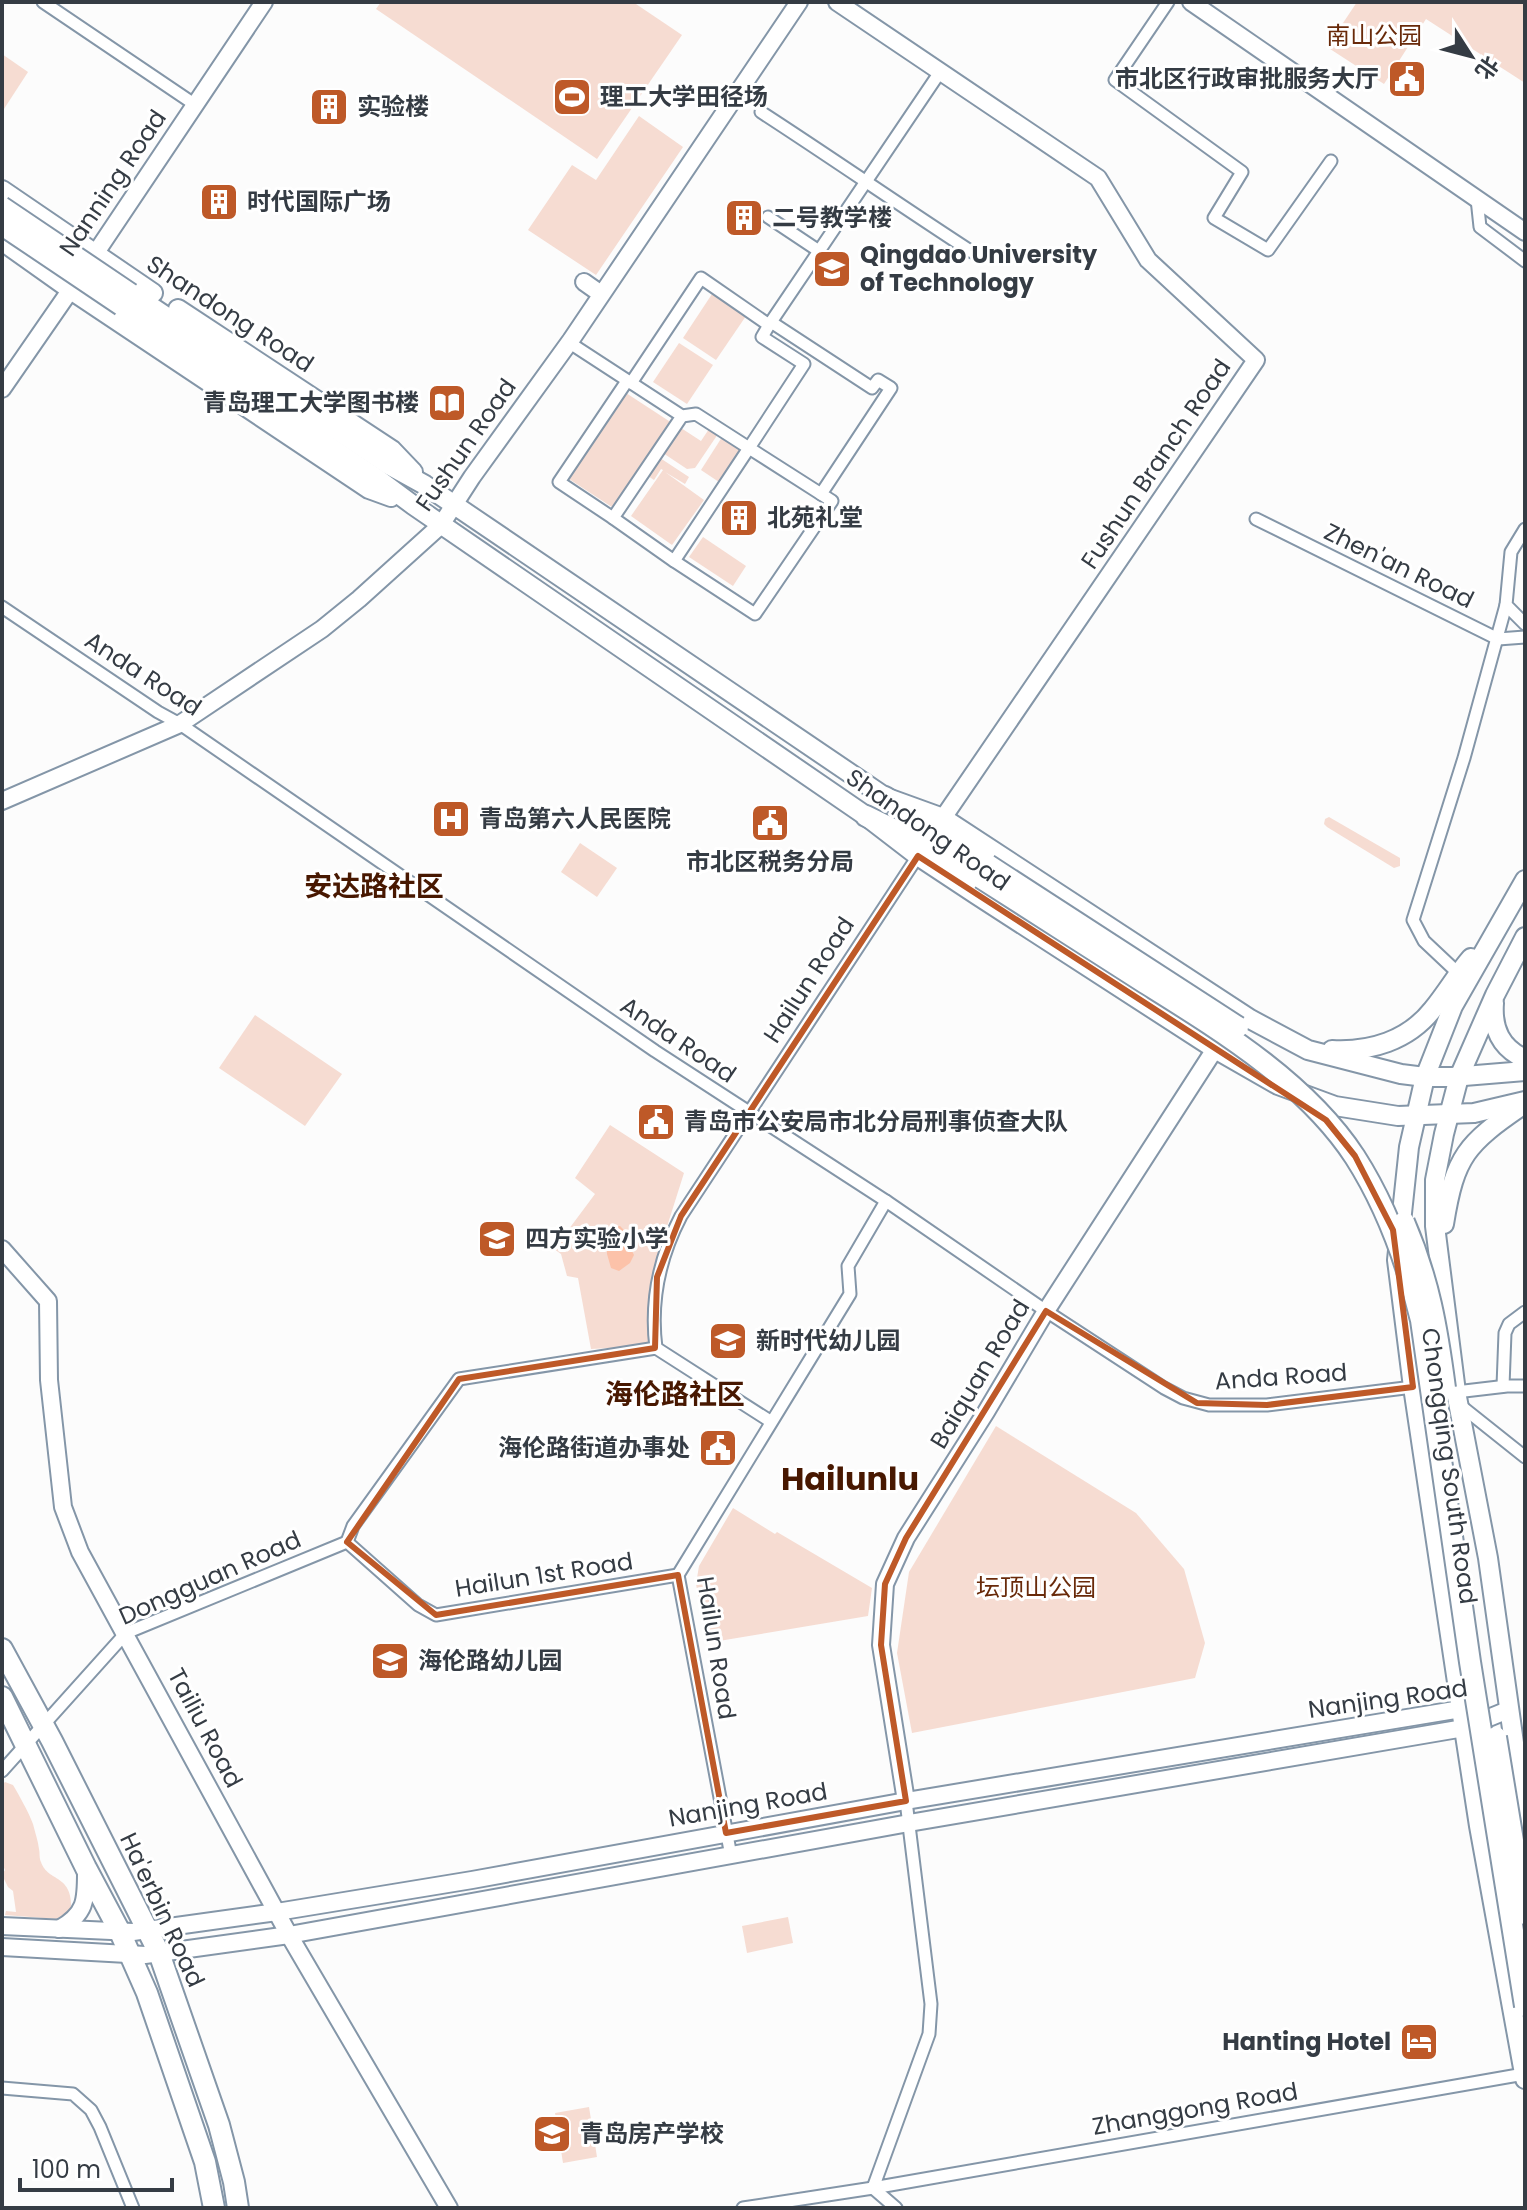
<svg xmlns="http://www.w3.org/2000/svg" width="1527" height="2210" font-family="Poppins,'Noto Sans SC',sans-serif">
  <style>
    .green { fill: #f6dcd2 }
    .water { fill: #fcc2a9 }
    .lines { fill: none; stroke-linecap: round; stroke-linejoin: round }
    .street-casing { stroke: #8496a8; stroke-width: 15 }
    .secondary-casing { stroke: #8496a8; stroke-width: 20 }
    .primary-casing { stroke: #8496a8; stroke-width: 22 }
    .highway-casing { stroke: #8496a8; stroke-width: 24 }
    .street { stroke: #fff; stroke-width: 11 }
    .secondary { stroke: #fff; stroke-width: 16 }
    .primary { stroke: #fff; stroke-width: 18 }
    .highway { stroke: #fff; stroke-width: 20 }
    .primary-bridge-casing { stroke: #8496a8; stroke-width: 22; stroke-linecap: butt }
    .highway-bridge-casing { stroke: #8496a8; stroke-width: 24; stroke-linecap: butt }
    .primary-bridge { stroke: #fff; stroke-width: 18 }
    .highway-bridge { stroke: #fff; stroke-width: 20 }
    .marked { fill: none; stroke: #be5928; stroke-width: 6; stroke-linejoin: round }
    .labels { text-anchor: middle; stroke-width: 6; stroke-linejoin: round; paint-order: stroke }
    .park-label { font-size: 24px; fill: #692a0a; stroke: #fff }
    .poi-label { font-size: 24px; font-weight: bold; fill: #353c44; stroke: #fff; text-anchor: start }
    .street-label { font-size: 24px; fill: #353c44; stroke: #fff }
    .quarter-label { font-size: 28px; font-weight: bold; fill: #481801; stroke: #fff }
    .district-label { font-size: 32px; font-weight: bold; fill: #481801; stroke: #fff }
  </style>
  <rect width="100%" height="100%" fill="#fcfcfc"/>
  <g class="green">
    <polygon points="381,2 633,2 682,35 597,159 376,9"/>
    <polygon points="1357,2 1525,2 1525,83 1426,19 1384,84 1327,47"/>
    <polygon points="2,54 28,72 2,112"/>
    <polygon points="639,116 683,147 596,275 528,230 572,165 596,180"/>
    <polygon points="712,294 746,316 716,360 683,338"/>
    <polygon points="679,343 713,365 687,404 653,382"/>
    <polygon points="626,393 672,423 615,509 569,479"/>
    <polygon points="711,426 720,431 695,468 687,469 663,453 681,428 701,441"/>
    <polygon points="724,434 745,448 722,484 701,470"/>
    <polygon points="660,458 689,477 685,484 665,472 704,500 672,545 631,516 663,470 661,469 654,480 648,476"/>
    <polygon points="703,537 746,566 733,586 689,557"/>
    <polygon points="1329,817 1400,858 1400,866 1394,868 1327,827 1324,824 1325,819"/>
    <polygon points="580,843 617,868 597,897 561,872"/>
    <polygon points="255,1015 342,1074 305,1126 219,1068"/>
    <polygon points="610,1125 684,1173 658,1255 648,1305 649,1346 591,1349 578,1278 567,1276 561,1254 554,1249 595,1194 575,1178"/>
    <polygon points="996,1426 1136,1513 1184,1569 1205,1643 1195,1678 912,1733 897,1653 909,1572"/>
    <polygon points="733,1508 775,1534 777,1532 872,1588 868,1616 707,1643 696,1584 699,1566"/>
    <path d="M5 1782 13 1785C20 1797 28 1811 33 1824 35 1832 38 1841 39 1849 40 1853 39 1858 41 1862 48 1883 74 1873 71 1912L56 1919 5 1915 6 1911 16 1912 13 1891 8 1887 2 1875 5 1870 2 1863V1785Z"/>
    <polygon points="788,1917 793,1943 747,1953 742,1926"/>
    <polygon points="589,2107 597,2157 563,2163 555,2113"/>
  </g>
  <polygon class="water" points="606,1226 620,1226 633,1239 630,1247 634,1255 630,1263 619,1271 611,1268 607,1254"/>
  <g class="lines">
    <g class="street-casing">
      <g id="street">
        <polyline points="43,2 194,104"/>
        <polyline points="1168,2 1115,80 1242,172 1214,218 1268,250 1331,161"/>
        <path d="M761 112C832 158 901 206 972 252"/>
        <polyline points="1477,199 1480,227 1525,261"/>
        <polyline points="768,217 819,251"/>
        <polyline points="769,325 940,72"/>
        <polyline points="576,347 682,416 696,414 749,448 674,561 613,518 682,416"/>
        <polyline points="631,383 701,278 769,325 762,337 804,364 749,448 821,494"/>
        <polyline points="613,518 559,482 627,381"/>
        <polyline points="1256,519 1498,639 1525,637"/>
        <polyline points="1525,529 1511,552 1506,605 1525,624"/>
        <polyline points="674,561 755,614 832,501 821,494 891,388 878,380 872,388 771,322"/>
        <polyline points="2,607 158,712 180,724 655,1051 886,1201 1046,1311 1164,1388 1183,1398 1209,1405 1267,1405 1413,1387"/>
        <polyline points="1458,973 1424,941 1413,920 1464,758 1506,605"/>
        <path d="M656 1348C650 1301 659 1258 681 1216L918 856"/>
        <polyline points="1503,1386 1505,1333 1509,1324 1525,1312"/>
        <polyline points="1456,1392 1507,1386 1525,1386"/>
        <polyline points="1461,1406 1525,1457"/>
        <polyline points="347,1542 353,1526 459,1379 656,1348 770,1421"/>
        <polyline points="347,1542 418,1605 436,1615 678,1575"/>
        <polyline points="2,1771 126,1633 347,1542"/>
        <polyline points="906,1801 931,2004 929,2034 873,2188 1524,2074"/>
        <polyline points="731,1856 678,1575 850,1294 848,1266 886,1201"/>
        <polyline points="2,2088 73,2094 91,2110 100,2127 133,2208"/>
        <polyline points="743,2208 873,2188 896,2208"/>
      </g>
    </g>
    <g class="secondary-casing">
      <g id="secondary">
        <polyline points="837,2 1098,178 1148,260 1256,360 943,818"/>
        <polyline points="1191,2 1525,232"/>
        <polyline points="89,263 264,2"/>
        <polyline points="584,282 601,294"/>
        <polyline points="2,389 76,282"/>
        <polyline points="2,801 180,724 322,629 359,599 441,525 472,477 571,340 799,2"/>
        <polyline points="2,1249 48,1301 49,1380 63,1507 80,1552 289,1935 449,2208"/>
        <polyline points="906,1801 881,1645 885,1584 906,1538 986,1412 1046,1311 1215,1049"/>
        <polyline points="2,1926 133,1932 277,1912 472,1880 906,1801 1461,1709 1474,1709"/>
        <path d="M59 1929C87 1913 86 1899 86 1870"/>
        <polyline points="2,1947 145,1955 289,1935 909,1823 1464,1728 1508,1710"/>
      </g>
    </g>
    <g class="primary-casing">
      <g id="primary">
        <polyline points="2,190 153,293"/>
        <polyline points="2,241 71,290 369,489 391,497"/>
        <polyline points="131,293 387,464 425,485 885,797 943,818 1250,1019 1308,1050 1401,1074 1425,1077 1452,1077 1525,1071"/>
        <polyline points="121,306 378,479 413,505 866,816 918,856 977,895 1215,1049 1278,1085 1335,1106 1398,1116 1474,1113 1525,1101"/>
        <polyline points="178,309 392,450 413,472"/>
        <polyline points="1525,880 1453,1006 1425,1077 1409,1147 1397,1260 1413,1387 1461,1709 1479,1826 1525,2079"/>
        <polyline points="1525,937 1495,995 1459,1077 1444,1134 1435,1180 1435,1226 1456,1392 1488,1558 1525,1821"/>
        <path d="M1494 1003C1492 1029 1501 1048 1525 1059"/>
        <path d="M1332 1050C1370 1052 1408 1041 1433 1009 1447 992 1457 974 1471 958"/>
        <path d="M1444 1224C1455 1156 1466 1144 1523 1105"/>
      </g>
    </g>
    <g class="highway-casing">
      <g id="highway">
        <polyline points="885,797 988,865"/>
        <polyline points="866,816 907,836 981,878"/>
        <polyline points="2,1649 52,1741 159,1953 219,2125 234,2182 238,2208"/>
        <polyline points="2,1697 86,1868 120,1932 147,1993 205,2162 214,2208"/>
      </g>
    </g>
    <use href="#street" class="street"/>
    <use href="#secondary" class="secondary"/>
    <use href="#primary" class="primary"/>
    <use href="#highway" class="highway"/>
    <g class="primary-bridge-casing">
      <g id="primary-bridge">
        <polyline points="2,206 131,293"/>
        <polyline points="2,226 121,306"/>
      </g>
    </g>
    <g class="highway-bridge-casing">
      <g id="highway-bridge">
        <polyline points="988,865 1238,1027"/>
        <path d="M981 878C1036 913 1090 948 1145 983 1220 1030 1306 1082 1355 1157 1387 1207 1407 1263 1421 1320L1470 1662 1525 2006"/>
        <path d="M1404 1222C1429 1280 1437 1327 1445 1388"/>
        <polyline points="1496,1737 1525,1914"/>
      </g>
    </g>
    <use href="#primary-bridge" class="primary-bridge"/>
    <use href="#highway-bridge" class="highway-bridge"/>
  </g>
  <path class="marked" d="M918 856 1326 1120 1355 1156 1393 1230 1413 1387 1267 1405 1197 1403 1046 1311 906 1538 885 1584 881 1645 906 1801 726 1833 678 1575 436 1615 347 1542 459 1379 655 1348 657 1277 681 1216Z"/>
  <defs>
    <g id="civic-square" transform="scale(2)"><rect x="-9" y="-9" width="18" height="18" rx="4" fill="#be5928" stroke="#fff"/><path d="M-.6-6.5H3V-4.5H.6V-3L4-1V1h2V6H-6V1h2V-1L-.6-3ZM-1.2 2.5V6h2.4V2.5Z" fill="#fff"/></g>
    <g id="stadium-square" transform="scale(2)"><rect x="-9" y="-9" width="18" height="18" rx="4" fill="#be5928" stroke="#fff"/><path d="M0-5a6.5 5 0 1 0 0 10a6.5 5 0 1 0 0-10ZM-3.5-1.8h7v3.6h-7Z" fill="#fff"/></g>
    <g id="building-square" transform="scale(2)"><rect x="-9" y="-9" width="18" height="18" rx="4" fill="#be5928" stroke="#fff"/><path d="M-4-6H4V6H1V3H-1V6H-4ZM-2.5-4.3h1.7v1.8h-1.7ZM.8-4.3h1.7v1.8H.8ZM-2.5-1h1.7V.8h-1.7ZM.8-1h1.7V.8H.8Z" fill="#fff"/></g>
    <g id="university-square" transform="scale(2)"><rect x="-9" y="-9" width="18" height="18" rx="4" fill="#be5928" stroke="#fff"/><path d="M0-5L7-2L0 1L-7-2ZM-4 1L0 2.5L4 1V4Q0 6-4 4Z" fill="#fff"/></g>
    <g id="library-square" transform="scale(2)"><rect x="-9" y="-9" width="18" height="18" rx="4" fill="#be5928" stroke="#fff"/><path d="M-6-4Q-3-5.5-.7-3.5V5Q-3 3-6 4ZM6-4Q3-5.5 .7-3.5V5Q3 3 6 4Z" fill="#fff"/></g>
    <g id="hospital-square" transform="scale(2)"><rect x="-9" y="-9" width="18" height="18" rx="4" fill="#be5928" stroke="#fff"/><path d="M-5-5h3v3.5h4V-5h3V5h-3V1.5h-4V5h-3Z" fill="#fff"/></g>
    <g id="school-square" transform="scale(2)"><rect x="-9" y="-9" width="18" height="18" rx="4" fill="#be5928" stroke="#fff"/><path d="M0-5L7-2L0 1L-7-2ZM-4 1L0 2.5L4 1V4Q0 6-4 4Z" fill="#fff"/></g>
    <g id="hotel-square" transform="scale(2)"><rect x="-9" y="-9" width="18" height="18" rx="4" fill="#be5928" stroke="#fff"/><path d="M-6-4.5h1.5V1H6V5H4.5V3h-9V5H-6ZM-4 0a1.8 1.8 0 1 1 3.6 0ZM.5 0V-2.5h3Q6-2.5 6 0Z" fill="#fff"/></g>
  </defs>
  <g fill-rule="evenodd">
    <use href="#civic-square" x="1407" y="79"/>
    <use href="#stadium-square" x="572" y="97"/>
    <use href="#building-square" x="329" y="107"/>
    <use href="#building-square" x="219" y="202"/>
    <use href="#building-square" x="744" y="218"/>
    <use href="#university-square" x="832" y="269"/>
    <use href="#library-square" x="447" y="403"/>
    <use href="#building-square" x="739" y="518"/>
    <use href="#hospital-square" x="451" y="819"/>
    <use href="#civic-square" x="770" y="823"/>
    <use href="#civic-square" x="656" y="1122"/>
    <use href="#school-square" x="497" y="1239"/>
    <use href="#school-square" x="728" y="1341"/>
    <use href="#civic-square" x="718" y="1448"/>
    <use href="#school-square" x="390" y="1661"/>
    <use href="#hotel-square" x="1419" y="2042"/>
    <use href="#school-square" x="552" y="2134"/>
  </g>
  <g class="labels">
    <g class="park-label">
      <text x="1374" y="44">南山公园</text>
      <text x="1036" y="1596">坛顶山公园</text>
    </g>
    <g class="poi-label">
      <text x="1379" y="87" text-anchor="end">市北区行政审批服务大厅</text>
      <text x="600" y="105">理工大学田径场</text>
      <text x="357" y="115">实验楼</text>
      <text x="247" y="210">时代国际广场</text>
      <text x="772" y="226">二号教学楼</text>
      <text x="860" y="263">Qingdao University<tspan x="860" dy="28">of Technology</tspan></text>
      <text x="419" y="411" text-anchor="end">青岛理工大学图书楼</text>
      <text x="767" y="526">北苑礼堂</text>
      <text x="479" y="827">青岛第六人民医院</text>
      <text x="770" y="870" text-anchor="middle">市北区税务分局</text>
      <text x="684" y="1130">青岛市公安局市北分局刑事侦查大队</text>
      <text x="525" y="1247">四方实验小学</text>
      <text x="756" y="1349">新时代幼儿园</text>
      <text x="690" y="1456" text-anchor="end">海伦路街道办事处</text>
      <text x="418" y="1669">海伦路幼儿园</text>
      <text x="1391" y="2050" text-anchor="end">Hanting Hotel</text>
      <text x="580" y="2142">青岛房产学校</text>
    </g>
    <g class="street-label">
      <text transform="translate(113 183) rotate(-56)" y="8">Nanning Road</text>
      <text transform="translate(230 314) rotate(33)" y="8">Shandong Road</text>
      <text transform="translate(466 445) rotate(-55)" y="8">Fushun Road</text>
      <text transform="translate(1156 464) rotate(-56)" y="8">Fushun Branch Road</text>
      <text transform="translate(1399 566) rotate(26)" y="8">Zhen'an Road</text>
      <text transform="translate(143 674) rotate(33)" y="8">Anda Road</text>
      <text transform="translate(928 830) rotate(35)" y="8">Shandong Road</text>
      <text transform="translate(809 980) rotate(-57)" y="8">Hailun Road</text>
      <text transform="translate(678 1040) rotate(34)" y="8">Anda Road</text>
      <text transform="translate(980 1374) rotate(-59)" y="8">Baiquan Road</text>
      <text transform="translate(1281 1377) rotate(-4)" y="8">Anda Road</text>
      <text transform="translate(1449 1466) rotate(82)" y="8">Chongqing South Road</text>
      <text transform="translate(544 1575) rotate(-9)" y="8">Hailun 1st Road</text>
      <text transform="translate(210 1578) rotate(-24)" y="8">Dongguan Road</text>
      <text transform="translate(716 1648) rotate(81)" y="8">Hailun Road</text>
      <text transform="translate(1388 1699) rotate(-8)" y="8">Nanjing Road</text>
      <text transform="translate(205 1728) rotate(62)" y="8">Tailiu Road</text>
      <text transform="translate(748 1805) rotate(-10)" y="8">Nanjing Road</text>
      <text transform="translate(162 1910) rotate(65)" y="8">Ha'erbin Road</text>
      <text transform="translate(1195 2109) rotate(-10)" y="8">Zhanggong Road</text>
    </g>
    <g class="quarter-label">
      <text x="374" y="896">安达路社区</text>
      <text x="675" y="1404">海伦路社区</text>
    </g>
    <g class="district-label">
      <text x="850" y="1490">Hailunlu</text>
    </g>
  </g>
  <rect width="1527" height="2210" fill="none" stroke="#353c44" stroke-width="8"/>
  <g transform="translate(1471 56) rotate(126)" stroke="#ffffff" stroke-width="6" paint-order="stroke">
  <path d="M0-6L14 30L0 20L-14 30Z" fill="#353c44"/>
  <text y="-12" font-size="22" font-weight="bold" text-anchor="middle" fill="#353c44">北</text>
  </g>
  <path d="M20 2178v12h152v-12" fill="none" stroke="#353c44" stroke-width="4"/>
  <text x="32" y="2178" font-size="24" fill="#353c44" stroke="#ffffff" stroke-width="6" paint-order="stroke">100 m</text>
</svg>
